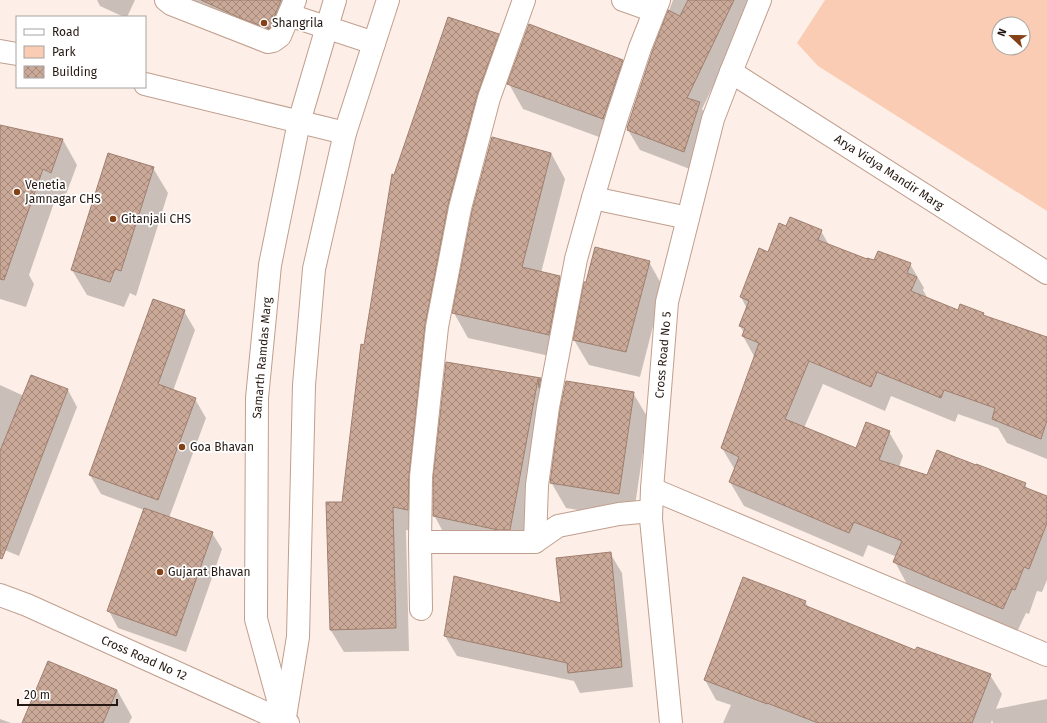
<svg xmlns="http://www.w3.org/2000/svg" width="1047" height="723" font-family="'Fira Sans',sans-serif">
  <style>
    .green { fill: #faccb4; fill-rule: evenodd }
    .shadow { fill: #0003 }
    .building { fill: url(#building-cross-hatch); stroke: #9f7f6f }
    .lines { fill: none; stroke-linecap: round; stroke-linejoin: round }
    .street-casing { stroke: #c09f8e; stroke-width: 24 }
    .street { stroke: #fff; stroke-width: 22 }
    .poi-dot { fill: #854116; stroke: #fff; stroke-width: 1.5 }
    .labels { text-anchor: middle; stroke-width: 3.5; stroke-linejoin: round; paint-order: stroke }
    .poi-label { font-size: 12px; fill: #251812; stroke: #fff; text-anchor: start }
    .street-label { font-size: 12px; fill: #251812; stroke: #fff }
  </style>
  <defs>
    <pattern id="building-cross-hatch" width="8" height="8" patternUnits="userSpaceOnUse"><rect width="8" height="8" fill="#cba998"/><path d="M0 0l8 8M0 8l8-8" fill="none" stroke="#a5897b"/></pattern>
  </defs>
  <rect width="100%" height="100%" fill="#fdefe7"/>
  <path class="green" d="M825 0H1047V211L818 66 797 43ZM999 24H1023V48H999Z"/>
  <g class="shadow">
    <polygon points="97,0 135,0 127,17 124,17 100,6"/>
    <polygon points="168,0 305,0 281,48"/>
    <polygon points="673,0 755,0 702,109 711,123 695,171 640,150 628,130 653,53"/>
    <polygon points="498,35 511,58 461,228 421,533 406,530 409,651 344,652 330,629 343,502 365,346"/>
    <polygon points="622,60 637,86 618,144 523,109 509,84"/>
    <polygon points="0,126 63,140 77,165 65,197 57,194 29,275 34,284 26,307 0,299"/>
    <polygon points="551,153 565,179 541,273 559,277 574,302 563,359 468,338 454,313"/>
    <polygon points="153,168 168,193 136,296 130,293 124,307 87,295 72,270"/>
    <polygon points="787,227 821,231 829,245 874,262 910,264 924,288 923,290 928,299 959,311 983,313 985,317 1047,338 1047,459 1007,443 998,428 958,414 955,422 891,396 885,411 823,384 804,428 856,449 889,432 903,456 899,467 928,476 1025,484 1028,490 1047,497 1047,580 1042,592 1037,591 1029,614 1026,613 1017,632 908,586 895,562 897,557 868,545 863,557 744,506 730,482 735,470 722,448 755,358 743,336 744,333 740,326 747,309 741,297 768,253"/>
    <polygon points="649,262 663,287 640,377 589,365 574,340"/>
    <polygon points="184,311 195,330 173,391 195,399 206,418 169,518 212,533 222,549 186,652 118,628 109,611 144,510 101,494 90,475"/>
    <polygon points="447,364 540,378 555,404 551,408 524,554 513,554 448,541 434,515"/>
    <polygon points="0,385 24,396 68,390 77,407 19,556 0,548"/>
    <polygon points="633,393 648,418 633,519 566,508 551,482"/>
    <polygon points="610,553 622,573 633,687 580,693 574,681 457,656 445,636 562,604"/>
    <polygon points="805,601 809,609 916,652 990,675 1002,694 996,709 1047,699 1047,723 993,723 992,720 991,723 723,723 731,705 716,700 705,680"/>
    <polygon points="117,690 132,717 129,723 23,723"/>
    <polygon points="0,719 11,723 0,723"/>
  </g>
  <g class="building">
    <polygon points="201,0 281,0 270,28 269,29 240,18"/>
    <polygon points="688,0 734,0 687,98 700,102 684,152 627,130 628,128 627,128 652,52 668,10 680,16"/>
    <polygon points="448,17 499,34 477,95 448,205 425,325 409,476 408,510 393,507 396,628 330,630 326,502 342,502 361,344 364,345 392,174 394,175"/>
    <polygon points="529,24 623,60 603,119 507,84"/>
    <polygon points="0,125 63,139 51,173 43,169 4,280 0,279"/>
    <polygon points="492,137 551,153 522,267 560,276 549,335 452,313 472,211"/>
    <polygon points="108,153 154,167 121,271 115,269 110,282 71,270"/>
    <polygon points="790,217 822,230 818,240 867,259 867,258 874,260 878,251 911,263 907,273 917,277 911,291 958,310 960,304 984,313 983,315 1047,337 1047,420 1041,439 992,419 995,408 944,390 941,398 877,372 871,387 809,361 785,419 856,448 866,422 890,431 879,460 927,475 937,450 976,465 976,464 1026,483 1024,487 1047,496 1047,523 1029,569 1024,567 1015,590 1012,589 1003,609 893,562 902,541 854,522 849,533 729,482 739,457 721,448 759,343 742,336 745,328 739,326 749,301 740,297 759,248 768,252 779,223 786,226"/>
    <polygon points="595,247 650,261 626,352 573,340 584,282 586,282"/>
    <polygon points="153,299 185,310 158,384 196,398 158,500 89,475"/>
    <polygon points="446,362 541,378 539,388 538,379 510,530 498,530 433,516 433,478"/>
    <polygon points="31,375 68,389 2,559 0,558 0,451"/>
    <polygon points="566,381 634,392 619,494 550,483 560,409"/>
    <polygon points="144,508 213,532 176,636 107,611"/>
    <polygon points="611,552 622,667 568,673 567,663 444,636 454,576 561,603 556,558"/>
    <polygon points="743,577 806,601 804,605 915,650 917,647 991,674 972,723 818,723 767,703 767,704 704,680"/>
    <polygon points="48,661 117,690 103,723 22,723"/>
  </g>
  <g class="lines">
    <g class="street-casing">
      <g id="street">
        <polyline points="166,0 171,4 268,42 273,41 280,36 295,0"/>
        <polyline points="524,0 489,98 460,208 437,327 421,477 420,542 535,542 558,526 619,514 651,511"/>
        <polyline points="623,0 654,11"/>
        <polyline points="289,15 374,43"/>
        <polyline points="0,51 17,54"/>
        <polyline points="731,72 1047,273"/>
        <polyline points="145,84 345,133"/>
        <polyline points="593,198 688,218"/>
        <polyline points="652,489 1047,655"/>
        <polyline points="420,542 421,609"/>
        <polyline points="535,542 537,485 548,407 576,259 593,198 617,117 640,48 659,0"/>
        <polyline points="0,595 27,605 288,723"/>
        <polyline points="282,714 256,619 257,398 270,265 299,122 335,0"/>
        <polyline points="284,723 298,637 304,385 314,269 345,133 388,0"/>
        <polyline points="671,723 651,519 652,489 667,302 713,119 731,72 760,0"/>
      </g>
    </g>
    <use href="#street" class="street"/>
  </g>
  <g class="poi-dot">
    <circle cx="264" cy="23" r="4"/>
    <circle cx="17" cy="192" r="4"/>
    <circle cx="113" cy="219" r="4"/>
    <circle cx="182" cy="447" r="4"/>
    <circle cx="160" cy="572" r="4"/>
  </g>
  <g class="labels">
    <g class="poi-label">
      <text x="272" y="27">Shangrila</text>
      <text x="25" y="189">Venetia<tspan x="25" dy="14">Jamnagar CHS</tspan></text>
      <text x="121" y="223">Gitanjali CHS</text>
      <text x="190" y="451">Goa Bhavan</text>
      <text x="168" y="576">Gujarat Bhavan</text>
    </g>
    <g class="street-label">
      <text transform="translate(889 172) rotate(33)" y="4">Arya Vidya Mandir Marg</text>
      <text transform="translate(663 355) rotate(-85)" y="4">Cross Road No 5</text>
      <text transform="translate(262 358) rotate(-85)" y="4">Samarth Ramdas Marg</text>
      <text transform="translate(144 658) rotate(24)" y="4">Cross Road No 12</text>
    </g>
  </g>
  <rect x="16" y="16" width="130" height="72" fill="#ffffff" stroke="#a8a3a0"/>
  <rect x="24" y="29" width="20" height="6" fill="#ffffff" stroke="#a8a3a0"/>
  <text x="52" y="36" font-size="12" fill="#251812">Road</text>
  <rect x="24" y="46" width="20" height="12" fill="#faccb4" stroke="#a8a3a0"/>
  <text x="52" y="56" font-size="12" fill="#251812">Park</text>
  <rect x="24" y="66" width="20" height="12" fill="url(#building-cross-hatch)" stroke="#a8a3a0"/>
  <text x="52" y="76" font-size="12" fill="#251812">Building</text>
  <g transform="translate(1011 36) rotate(292)"><circle r="19" fill="#ffffff" stroke="#a8a3a0"/>
  <path d="M0-3L7 15L0 10L-7 15Z" fill="#854116"/>
  <text y="-6" font-size="11" font-weight="bold" text-anchor="middle" fill="#251812">N</text>
  </g>
  <path d="M18 699v6h99v-6" fill="none" stroke="#251812" stroke-width="2"/>
  <text x="24" y="699" font-size="12" fill="#251812" stroke="#ffffff" stroke-width="3" paint-order="stroke">20 m</text>
</svg>
